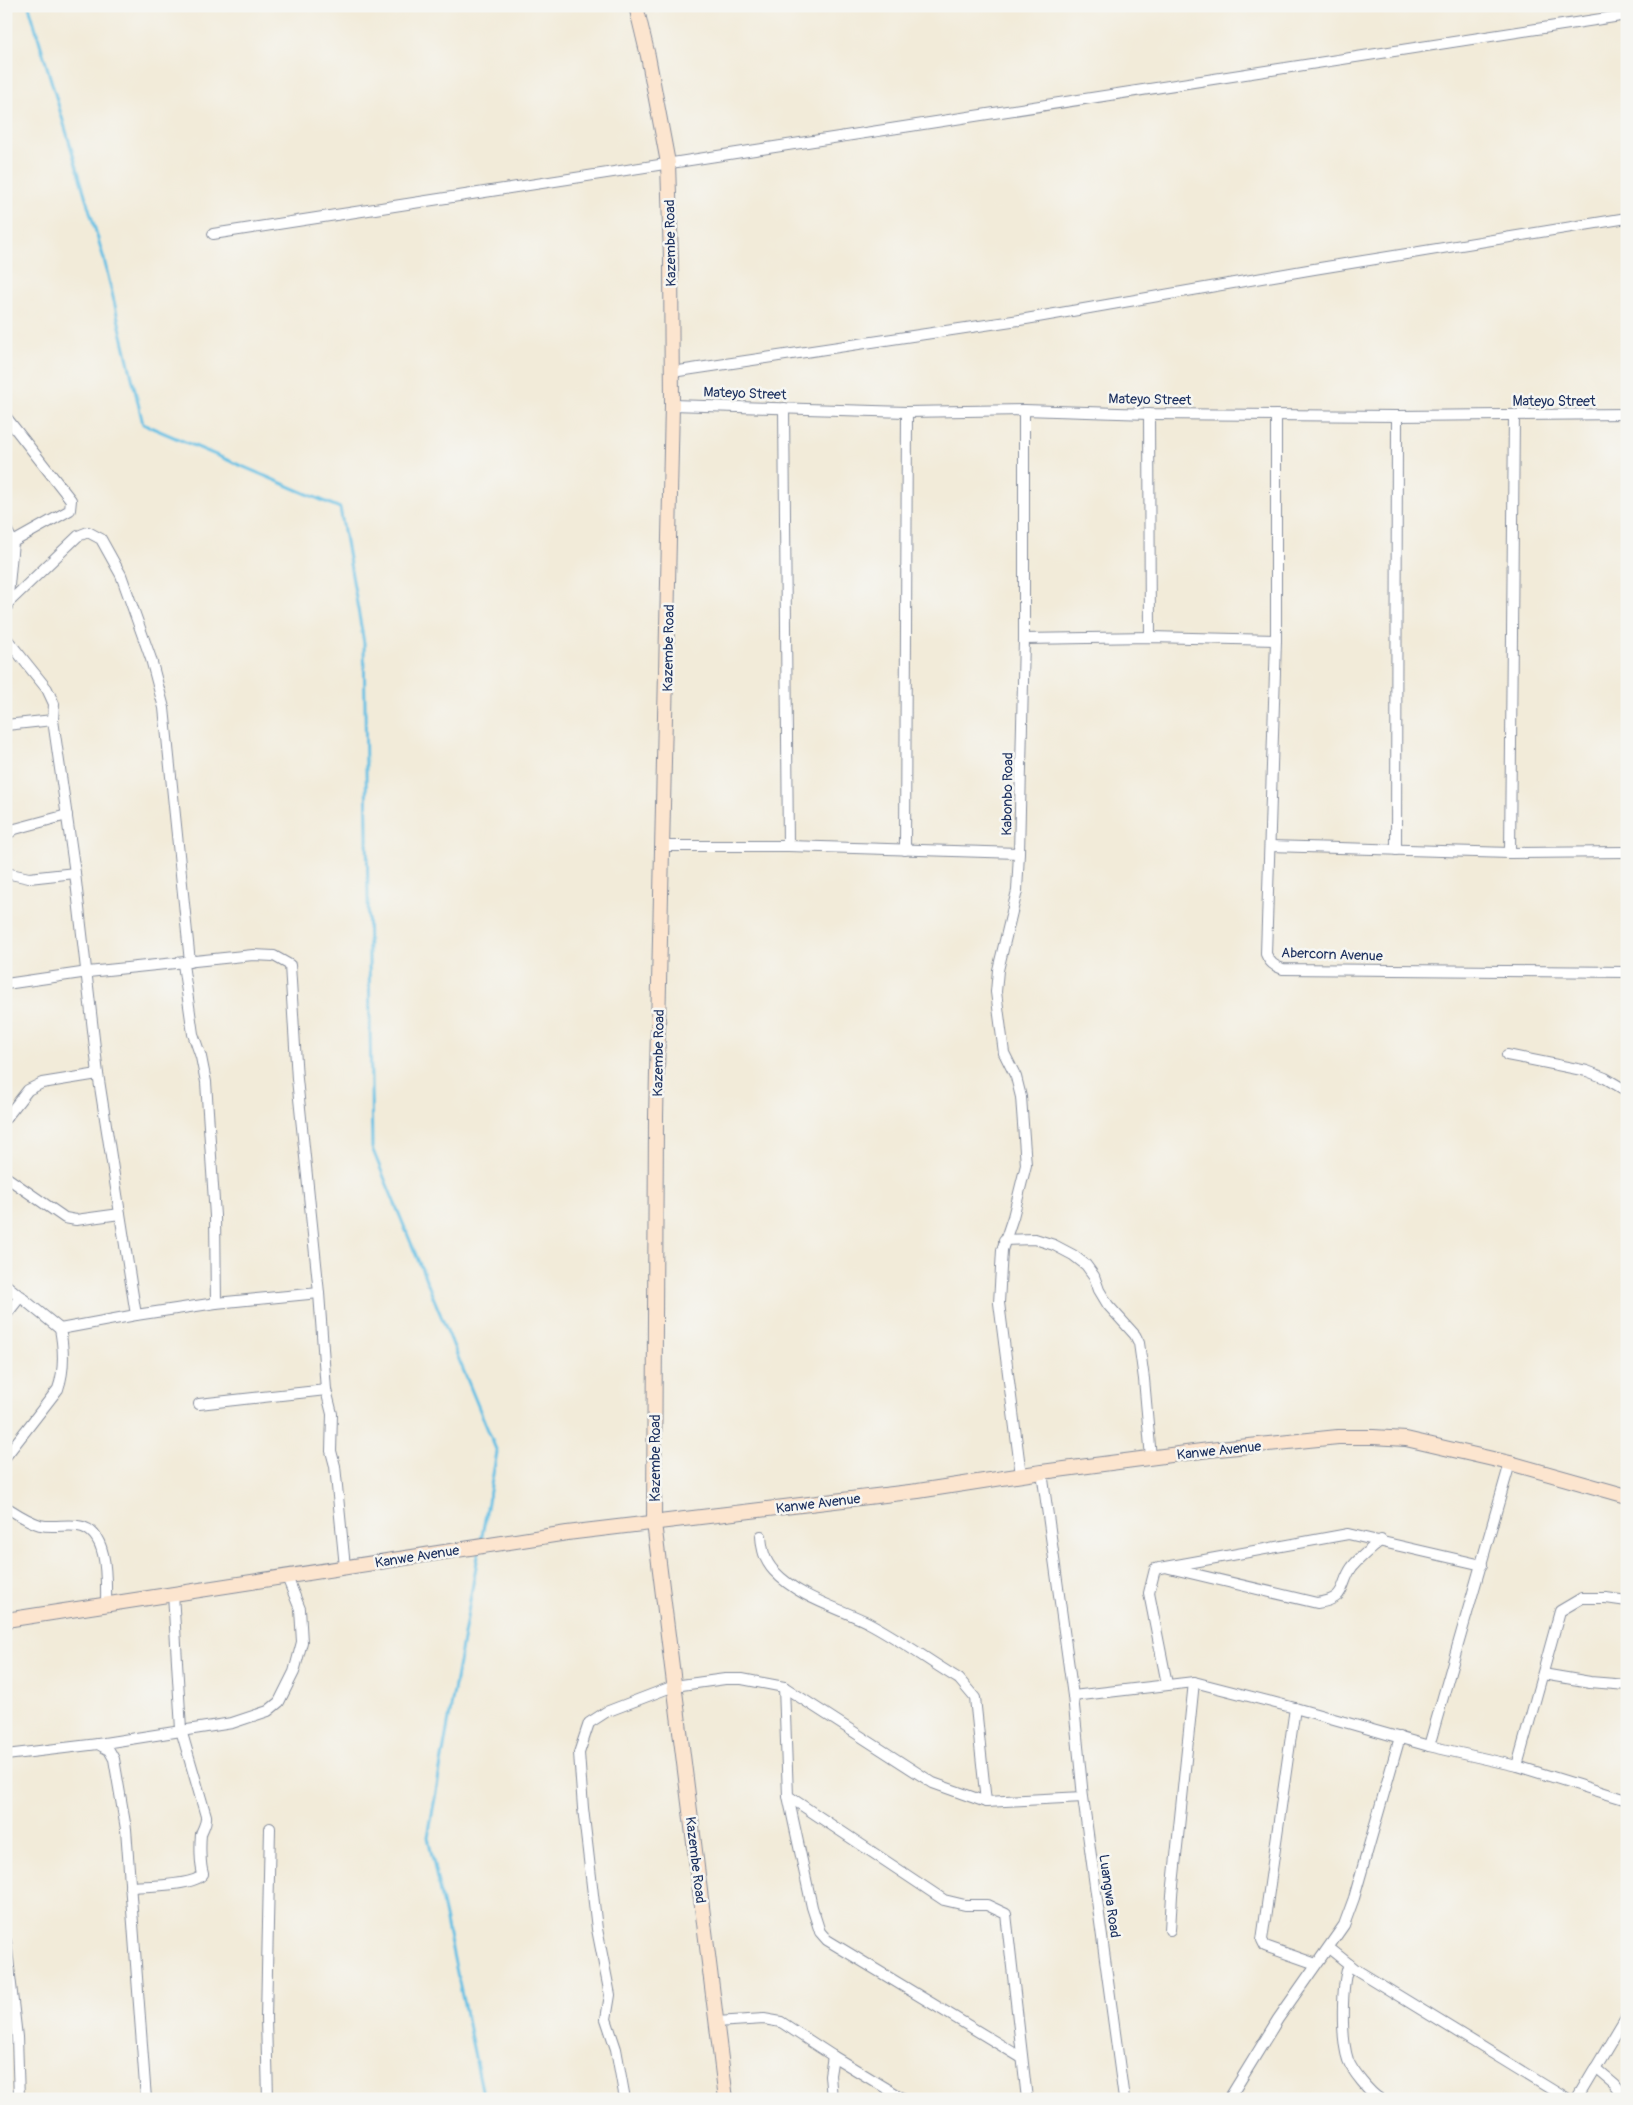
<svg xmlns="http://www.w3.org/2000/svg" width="1633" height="2105" font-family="Pangolin,sans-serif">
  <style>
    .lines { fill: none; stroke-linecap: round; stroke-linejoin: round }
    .stream { stroke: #66c0e4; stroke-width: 3 }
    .minor-casing { stroke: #868d9c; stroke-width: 12 }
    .secondary-casing { stroke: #868d9c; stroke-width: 16 }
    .minor { stroke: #fff; stroke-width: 10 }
    .secondary { stroke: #fce5cf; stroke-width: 14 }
    .labels { text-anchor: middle; stroke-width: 5; stroke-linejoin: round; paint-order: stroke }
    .street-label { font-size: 14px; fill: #1b2f5e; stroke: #f6f6f2 }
  </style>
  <rect width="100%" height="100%" fill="#f6f6f2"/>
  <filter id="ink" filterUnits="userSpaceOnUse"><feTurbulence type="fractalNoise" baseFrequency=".02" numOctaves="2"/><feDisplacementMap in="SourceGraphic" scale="10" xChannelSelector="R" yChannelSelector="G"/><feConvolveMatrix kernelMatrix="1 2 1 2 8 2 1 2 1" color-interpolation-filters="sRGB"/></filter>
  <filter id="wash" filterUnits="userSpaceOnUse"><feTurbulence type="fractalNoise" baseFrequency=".0096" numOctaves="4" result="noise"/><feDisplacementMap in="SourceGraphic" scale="20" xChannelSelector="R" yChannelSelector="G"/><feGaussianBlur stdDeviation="1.12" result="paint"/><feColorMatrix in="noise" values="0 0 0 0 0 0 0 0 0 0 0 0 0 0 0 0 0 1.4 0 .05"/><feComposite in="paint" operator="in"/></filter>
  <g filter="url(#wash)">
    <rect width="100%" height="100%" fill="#f2ebd9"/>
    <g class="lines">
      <g class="stream">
        <polyline points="29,6 104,259 143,424 340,508 364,643 372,1148 497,1452 481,1541"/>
        <polyline points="479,1550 428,1837 484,2099"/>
      </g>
    </g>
  </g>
  <g filter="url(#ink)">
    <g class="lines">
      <g class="minor-casing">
        <g id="minor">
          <polyline points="213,234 1627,15"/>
          <polyline points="672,372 1026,319 1314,269 1627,218"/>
          <polyline points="672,405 907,412 1024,410 1149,414 1397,416 1627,414"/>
          <polyline points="784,408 788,846"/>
          <polyline points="1149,414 1150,637"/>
          <polyline points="6,417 71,500 70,510 13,542"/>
          <polyline points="6,529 13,542 7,607"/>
          <polyline points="7,604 78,536 88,532 101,539 121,575 151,659 164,708 190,962"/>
          <path d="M6 638 47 689 54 704 53 720 75 873 98 1074 136 1315 60 1329C64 1350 65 1369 58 1389L6 1456"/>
          <polyline points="1024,639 1150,637 1276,640 1276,415"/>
          <path d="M1276 640 1266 954C1270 963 1274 966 1283 969L1627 972"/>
          <polyline points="6,725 53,720"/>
          <polyline points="6,835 15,829 67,815"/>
          <polyline points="663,846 788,846 1019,853 1024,639 1024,410"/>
          <polyline points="1270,846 1510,853 1627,852"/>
          <polyline points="905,850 907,412"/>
          <polyline points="1396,850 1397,416"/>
          <polyline points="1019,853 1017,891 998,970 996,992 1004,1053 1016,1077 1021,1097 1026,1165 1013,1217 1002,1250 999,1303 1021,1475"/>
          <polyline points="1510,853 1514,415"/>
          <polyline points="6,873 29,878 75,873"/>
          <polyline points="183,964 193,1034 201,1057 206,1082 215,1216 216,1303"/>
          <polyline points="6,984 88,972 253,955 274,956 290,965 297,1079 319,1293 326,1390 332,1414 331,1451 335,1466 345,1567"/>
          <polyline points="1507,1055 1587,1071 1605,1078 1627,1091"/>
          <polyline points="6,1118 28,1090 42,1083 98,1074"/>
          <polyline points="6,1177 65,1218 76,1220 120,1214"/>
          <polyline points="1004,1240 1035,1239 1054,1245 1073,1255 1086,1265 1094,1276 1099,1290 1108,1305 1135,1335 1139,1343 1144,1379 1151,1458"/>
          <polyline points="6,1285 60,1329"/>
          <polyline points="6,1315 21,1296"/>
          <polyline points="136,1315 216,1303 319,1293"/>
          <polyline points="199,1404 326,1390"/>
          <polyline points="1042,1472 1073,1696 1194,1682 1295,1708 1429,1746 1517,1766 1627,1800"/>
          <path d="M6 1507C17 1514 27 1521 40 1525 53 1528 66 1524 78 1526 110 1530 106 1583 106 1606"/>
          <path d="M761 1536C762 1549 764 1560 774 1571 798 1597 836 1607 867 1622 898 1638 929 1661 959 1679L975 1698 986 1802"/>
          <path d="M1169 1568 1317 1603C1348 1599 1339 1585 1352 1567 1360 1557 1372 1548 1381 1540"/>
          <polyline points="1543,1674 1590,1682 1627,1685"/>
          <polyline points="1167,1684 1149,1593 1155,1569 1348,1534 1482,1565"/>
          <polyline points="784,1687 933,1783 986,1802 1083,1797"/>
          <polyline points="1073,1696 1083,1797 1124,2099"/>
          <polyline points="1295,1708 1262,1940 1265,1946 1316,1964"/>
          <polyline points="98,1744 232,1723 268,1711 279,1702 294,1672 302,1642 300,1609 287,1577"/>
          <polyline points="1429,1746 1510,1463"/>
          <polyline points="6,1755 98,1744 109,1750 114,1759 126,1829 146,2099"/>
          <polyline points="1517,1766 1560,1611 1582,1598 1606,1598 1627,1601"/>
          <polyline points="788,1796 812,1907 820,1932 827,1940 1022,2058"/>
          <path d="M130 1887C146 1886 195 1886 203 1874 200 1864 200 1845 201 1834 203 1827 207 1824 206 1816L181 1730 173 1593"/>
          <polyline points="1170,1930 1172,1895 1194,1682"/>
          <polyline points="6,1941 17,2037 19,2099"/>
          <polyline points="1329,1948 1355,1969 1567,2099"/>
          <path d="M1349 1964C1341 1984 1341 2039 1348 2060 1352 2071 1370 2093 1380 2099"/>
          <polyline points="716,2022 764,2019 781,2022 833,2056 904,2099"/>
          <polyline points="1595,2068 1615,2085 1626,2099"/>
          <polyline points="268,2099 266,2018 270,1828"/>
          <polyline points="625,2099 616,2049 606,2019 610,1995 597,1929 583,1808 579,1753 589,1723 606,1712 674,1686 725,1679 742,1679 784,1687 788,1796 944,1900 965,1905 987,1905 1006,1914 1027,2099"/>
          <polyline points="832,2099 830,2075 833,2056"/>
          <polyline points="1229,2099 1278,2019 1344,1925 1354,1898 1400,1737"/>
          <polyline points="1577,2099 1627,2015"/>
        </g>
      </g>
      <g class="secondary-casing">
        <g id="secondary">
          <polyline points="636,6 648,56 668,163 671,259 672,405 656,1117 654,1523 726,2099"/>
          <polyline points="6,1620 567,1533 918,1491 1042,1472 1209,1450 1338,1437 1373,1437 1406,1439 1510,1463 1627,1496"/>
        </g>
      </g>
      <use href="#minor" class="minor"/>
      <use href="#secondary" class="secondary"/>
    </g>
  </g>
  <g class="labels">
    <g class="street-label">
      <text transform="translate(670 243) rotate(-91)" y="5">Kazembe Road</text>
      <text transform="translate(745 393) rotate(2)" y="5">Mateyo Street</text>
      <text transform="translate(1150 399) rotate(1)" y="5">Mateyo Street</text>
      <text x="1554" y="406">Mateyo Street</text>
      <text transform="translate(668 648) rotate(-89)" y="5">Kazembe Road</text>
      <text transform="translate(1007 794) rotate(-89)" y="5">Kabonbo Road</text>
      <text transform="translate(1332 954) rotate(2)" y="5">Abercorn Avenue</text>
      <text transform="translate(658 1053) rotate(-89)" y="5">Kazembe Road</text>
      <text transform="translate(1219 1450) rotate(-6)" y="5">Kanwe Avenue</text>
      <text transform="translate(655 1458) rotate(-90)" y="5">Kazembe Road</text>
      <text transform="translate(818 1503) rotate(-7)" y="5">Kanwe Avenue</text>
      <text transform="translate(417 1556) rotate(-9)" y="5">Kanwe Avenue</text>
      <text transform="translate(696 1860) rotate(83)" y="5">Kazembe Road</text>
      <text transform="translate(1110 1896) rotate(82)" y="5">Luangwa Road</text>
    </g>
  </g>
  <rect width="1633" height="2105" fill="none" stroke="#f6f6f2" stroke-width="25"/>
</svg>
